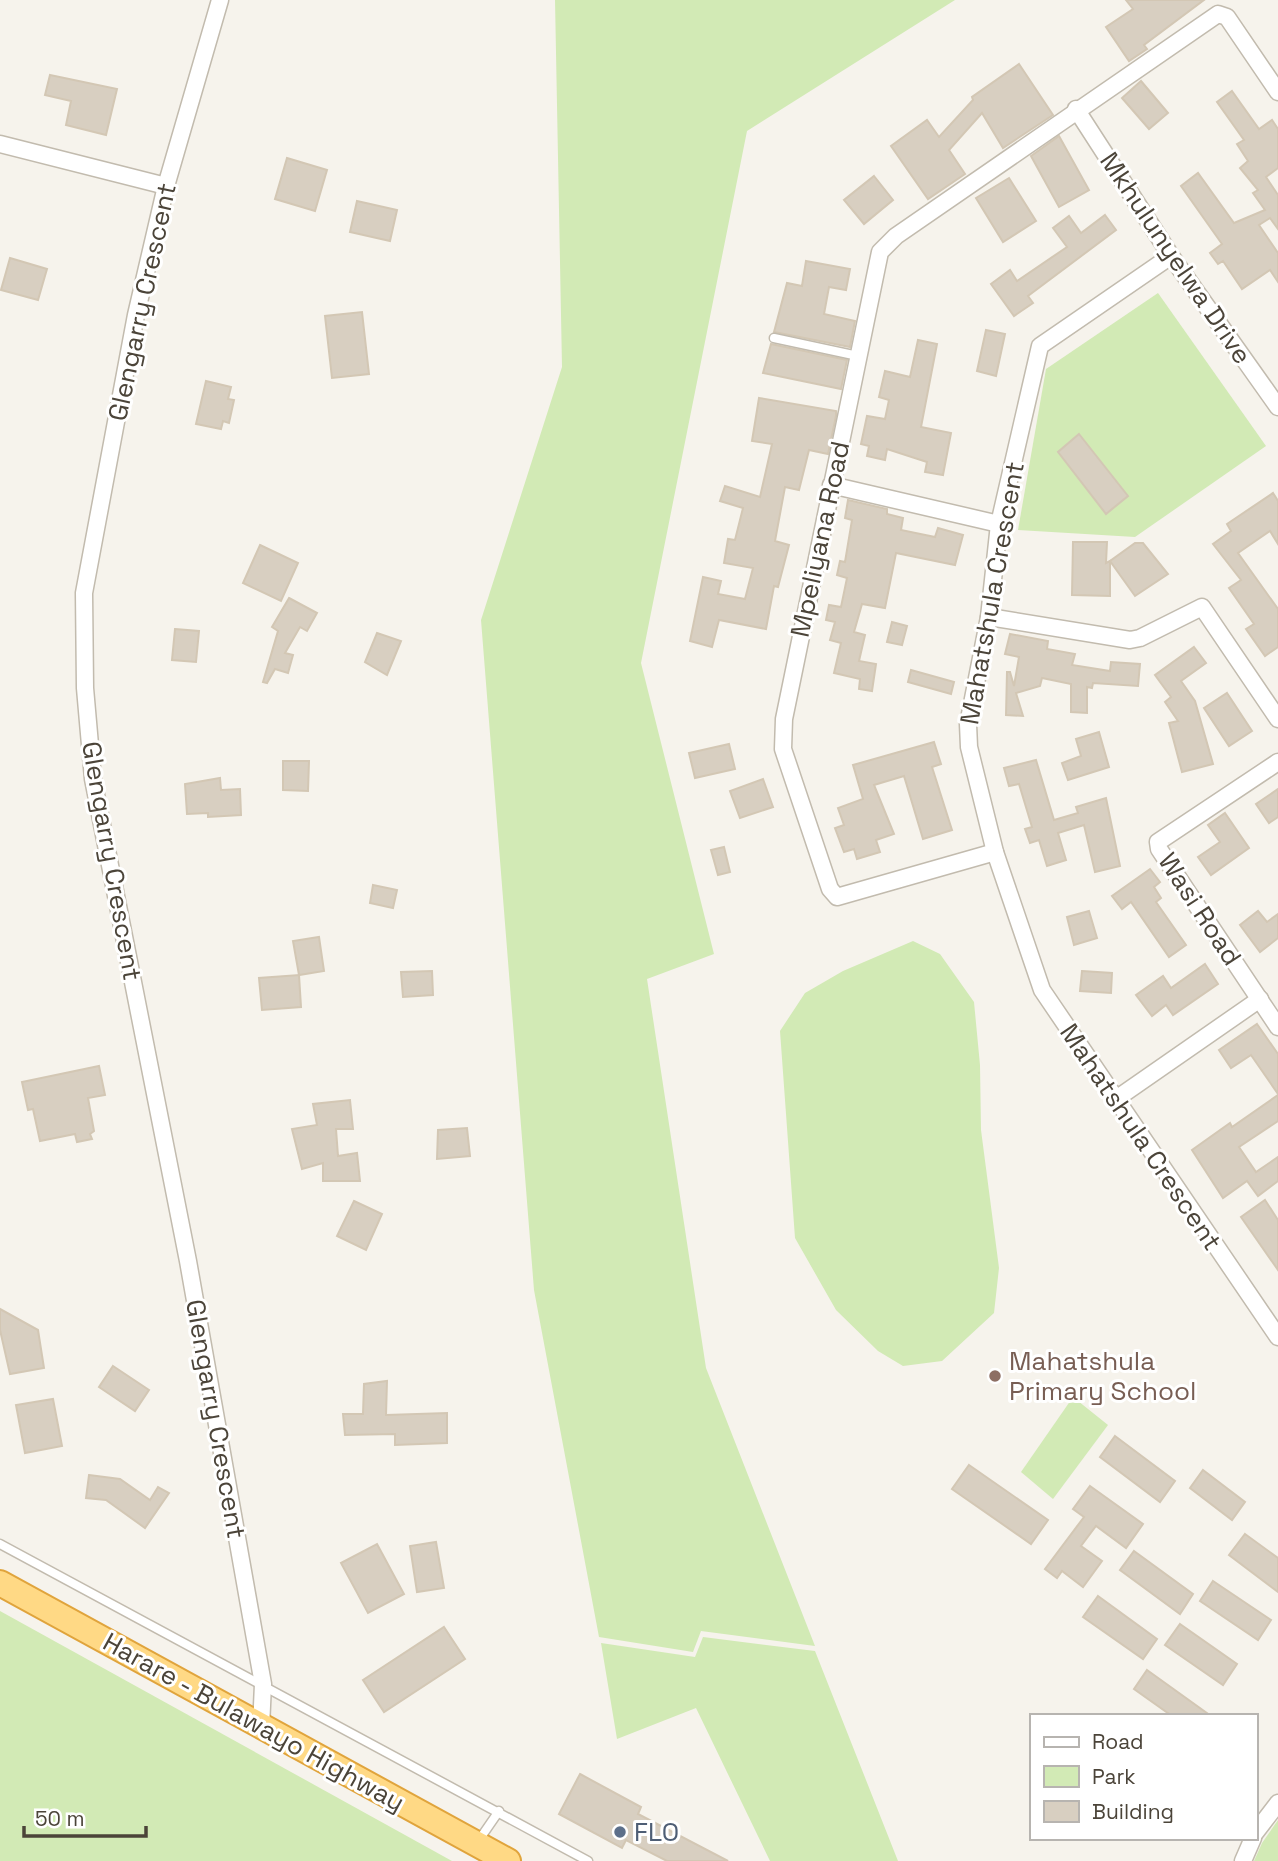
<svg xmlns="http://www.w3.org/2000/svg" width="1278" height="1861" font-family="'Space Grotesk',sans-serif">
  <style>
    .green { fill: #d2eab5 }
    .building { fill: #d8cfc1; stroke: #d3c7b4; stroke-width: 2 }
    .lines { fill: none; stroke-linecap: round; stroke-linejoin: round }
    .service-casing { stroke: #c2bbae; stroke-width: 11 }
    .minor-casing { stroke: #c2bbae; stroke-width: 19 }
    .trunk-casing { stroke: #e0a43c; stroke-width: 28 }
    .service { stroke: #fff; stroke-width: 8 }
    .minor { stroke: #fff; stroke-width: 16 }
    .trunk { stroke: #ffd985; stroke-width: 24 }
    .education-dot { fill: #8d6e63; stroke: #fff; stroke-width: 2.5 }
    .service-dot { fill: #5c6f8a; stroke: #fff; stroke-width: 2.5 }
    .labels { text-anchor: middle; stroke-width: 6; stroke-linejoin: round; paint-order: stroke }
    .street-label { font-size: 26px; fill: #4b4439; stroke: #fff }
    .education-label { font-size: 26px; fill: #785e54; stroke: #fff; text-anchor: start }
    .service-label { font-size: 26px; fill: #4e5e75; stroke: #fff; text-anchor: start }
  </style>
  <rect width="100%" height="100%" fill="#f6f3ec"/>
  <g class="green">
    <polygon points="555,0 955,0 747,131 641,663 714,954 647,979 706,1368 815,1646 701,1631 693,1652 599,1637 534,1290 481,620 562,367"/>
    <polygon points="1158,293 1266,446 1135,537 1018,530 1046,369"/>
    <polygon points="913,941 940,954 974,1002 980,1065 981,1130 999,1268 994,1313 942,1361 903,1366 878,1351 836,1310 795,1238 780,1031 805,993 843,971"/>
    <polygon points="1073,1397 1108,1425 1053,1499 1021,1472"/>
    <polygon points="0,1611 452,1861 0,1861"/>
    <polygon points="703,1637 815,1651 898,1861 770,1861 696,1708 617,1739 601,1643 695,1657"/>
    <polygon points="1278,1820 1278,1861 1254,1861 1262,1843"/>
  </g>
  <g class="building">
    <polygon points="1126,0 1204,0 1144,45 1147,49 1129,61 1106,27 1133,9"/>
    <polygon points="1019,64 1053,115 1003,148 982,113 949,150 965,174 928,199 891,146 927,120 939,137 973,100 972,97"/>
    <polygon points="50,75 117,89 106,135 66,125 71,101 45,95"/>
    <polygon points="1141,81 1168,113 1149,129 1122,98"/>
    <polygon points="1232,91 1259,129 1272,120 1278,129 1278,168 1266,177 1278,195 1278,229 1270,218 1259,225 1278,253 1278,282 1270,270 1242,289 1223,261 1218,264 1210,253 1222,244 1181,186 1198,173 1234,223 1265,210 1253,193 1258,190 1240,168 1248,161 1237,144 1244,140 1217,102"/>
    <polygon points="1059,136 1089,190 1059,207 1031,156"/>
    <polygon points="287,158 327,170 315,211 275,199"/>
    <polygon points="874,176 893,200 864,224 844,200"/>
    <polygon points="1009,178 1036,221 1003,242 976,198"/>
    <polygon points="357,201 397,210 390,241 350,232"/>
    <polygon points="1105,215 1116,230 1028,296 1033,303 1014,316 991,284 1010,270 1017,281 1067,247 1053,228 1069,216 1081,233"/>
    <polygon points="10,258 47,269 38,300 1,290"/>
    <polygon points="806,261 850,269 846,290 829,287 824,314 855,321 850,347 774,332 787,283 802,286"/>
    <polygon points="362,312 369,374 332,378 325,316"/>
    <polygon points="986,330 1005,334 996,376 977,371"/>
    <polygon points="918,340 937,344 921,427 951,433 943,475 925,472 927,462 887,449 885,460 867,456 869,446 861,444 867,416 885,419 889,400 879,397 885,371 910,377"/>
    <polygon points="771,344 847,360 841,389 763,373"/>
    <polygon points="206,381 231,387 228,399 234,400 229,423 223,421 221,429 196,424"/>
    <polygon points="759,398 836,411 836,416 828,454 809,450 799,490 785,487 775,541 789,545 778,587 774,586 766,629 719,620 712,647 690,641 703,577 721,581 718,594 745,599 753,568 724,563 728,539 735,540 743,508 720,501 725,486 760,497 772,444 752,441"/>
    <polygon points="1079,434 1128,496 1106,514 1058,452"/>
    <polygon points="1273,493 1278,501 1278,544 1270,531 1238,553 1278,609 1278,647 1265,656 1246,629 1254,624 1229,588 1241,580 1213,544 1231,531 1227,524"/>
    <polygon points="848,500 887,509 887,514 903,518 901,530 935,537 938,528 963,535 955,565 896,553 885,608 862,604 854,632 865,635 859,661 876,664 872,691 859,689 860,679 834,673 841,643 830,640 835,622 826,620 829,605 841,607 847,578 837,575 840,561 845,562 852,520 845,518"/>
    <polygon points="1073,542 1107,542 1106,563 1110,561 1110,596 1072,595"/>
    <polygon points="1135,543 1143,543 1168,574 1135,596 1110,561"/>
    <polygon points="260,545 298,563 281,601 243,583"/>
    <polygon points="289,598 317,613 307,631 300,627 285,653 293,655 288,673 275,669 267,683 263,682 278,631 272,627"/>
    <polygon points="892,622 907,626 902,645 887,642"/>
    <polygon points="175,629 199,631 196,662 172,660"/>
    <polygon points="377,633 401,641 387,675 365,662"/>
    <polygon points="1010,634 1048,641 1047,649 1075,654 1072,665 1110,671 1111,662 1140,664 1138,686 1093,683 1092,688 1087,687 1087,713 1071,712 1071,684 1042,678 1040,686 1016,693 1023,716 1006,715 1007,672 1010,672 1014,686 1019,657 1005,654"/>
    <polygon points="1194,647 1206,663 1181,681 1195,701 1213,764 1182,772 1169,723 1178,721 1165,702 1171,697 1155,675"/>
    <polygon points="911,670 954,682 951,694 908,682"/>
    <polygon points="1227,693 1252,731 1229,746 1204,708"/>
    <polygon points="1099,732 1109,767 1068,780 1062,763 1081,756 1076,739"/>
    <polygon points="934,742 941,764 932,767 952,830 923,839 904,776 874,785 894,834 876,840 880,852 857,859 854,849 844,852 835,828 844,825 838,808 863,799 853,765"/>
    <polygon points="729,744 735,769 695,778 689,753"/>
    <polygon points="1036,760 1054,820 1078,813 1076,807 1106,798 1120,866 1095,872 1084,825 1058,833 1066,860 1047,866 1039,840 1030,843 1025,829 1032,827 1019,784 1009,786 1004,768"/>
    <polygon points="283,761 309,761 308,791 283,790"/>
    <polygon points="220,778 221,790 240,789 241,815 208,817 208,813 187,814 185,784"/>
    <polygon points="763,779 773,807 740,818 730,791"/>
    <polygon points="1278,789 1278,817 1269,823 1256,804"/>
    <polygon points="1225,813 1249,848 1211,875 1198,857 1220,842 1208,825"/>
    <polygon points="724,847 730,872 718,875 711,850"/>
    <polygon points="1150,869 1160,882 1154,887 1161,898 1156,902 1186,945 1169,957 1131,902 1122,909 1112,896"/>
    <polygon points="373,885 397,890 393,908 370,903"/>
    <polygon points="1089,911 1097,938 1074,945 1067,917"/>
    <polygon points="1258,911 1267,922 1278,914 1278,938 1260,952 1240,925"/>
    <polygon points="319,937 324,971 299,975 293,941"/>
    <polygon points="1205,964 1218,984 1173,1015 1166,1005 1152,1016 1136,995 1163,976 1171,988"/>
    <polygon points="432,971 433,995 403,997 401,972"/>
    <polygon points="1082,971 1112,973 1111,993 1080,991"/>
    <polygon points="299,975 301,1007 262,1010 259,978"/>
    <polygon points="1257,1024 1278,1054 1278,1094 1251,1055 1231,1068 1219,1050"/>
    <polygon points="99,1066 105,1095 88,1098 94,1131 90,1134 92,1139 77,1142 75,1134 40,1141 33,1109 28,1110 22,1082"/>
    <polygon points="1278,1095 1278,1121 1239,1147 1256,1172 1278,1157 1278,1181 1258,1196 1247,1181 1223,1198 1192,1150 1230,1123 1232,1127"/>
    <polygon points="350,1100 353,1129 336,1129 338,1156 357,1153 360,1181 323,1181 323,1163 302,1169 292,1129 317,1125 313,1104"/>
    <polygon points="467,1128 470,1156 437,1159 438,1130"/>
    <polygon points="1265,1200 1278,1220 1278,1270 1241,1217"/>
    <polygon points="354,1201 382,1214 366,1250 337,1236"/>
    <polygon points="0,1309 38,1330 44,1368 10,1374 0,1330"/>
    <polygon points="113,1366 149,1390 135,1411 99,1387"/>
    <polygon points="387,1381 386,1415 447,1413 447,1443 395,1445 395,1434 345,1435 343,1414 363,1414 364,1384"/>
    <polygon points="53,1399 62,1446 25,1453 16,1405"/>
    <polygon points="1115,1436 1175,1481 1160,1502 1100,1457"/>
    <polygon points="969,1465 1048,1520 1031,1544 952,1489"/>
    <polygon points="1203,1470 1245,1502 1232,1520 1190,1488"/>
    <polygon points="89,1475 120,1479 150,1500 158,1487 169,1493 145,1528 106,1500 86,1498"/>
    <polygon points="1090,1486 1143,1524 1126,1548 1096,1526 1081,1546 1102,1561 1083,1587 1062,1571 1057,1578 1045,1569 1084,1517 1073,1509"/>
    <polygon points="1245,1534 1278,1558 1278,1592 1229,1555"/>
    <polygon points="436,1542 444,1588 417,1592 410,1546"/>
    <polygon points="377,1544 404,1594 368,1613 341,1563"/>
    <polygon points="1134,1551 1193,1594 1180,1614 1120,1570"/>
    <polygon points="1213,1581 1271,1620 1258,1640 1200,1601"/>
    <polygon points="1098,1596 1157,1639 1143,1659 1083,1617"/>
    <polygon points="1180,1624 1237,1664 1223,1685 1165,1645"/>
    <polygon points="444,1627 465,1659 384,1712 363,1680"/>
    <polygon points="1147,1670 1211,1716 1172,1716 1134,1689"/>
    <polygon points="580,1774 641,1807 638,1814 728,1861 667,1861 626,1840 622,1848 559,1814"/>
  </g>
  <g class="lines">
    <g class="service-casing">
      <g id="service">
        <polyline points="774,338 858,356"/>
        <polyline points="0,1544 588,1861"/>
        <polyline points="479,1840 499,1811"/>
      </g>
    </g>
    <g class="minor-casing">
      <g id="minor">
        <polyline points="220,0 166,186 136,315 84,593 85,688 93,779 188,1261 263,1684 261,1727"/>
        <polyline points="1076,109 1171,256 1278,407"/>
        <polyline points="0,144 166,186"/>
        <polyline points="1171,256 1040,346 999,524 989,617 968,724 969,747 995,852 1042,990 1278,1337"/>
        <polyline points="831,485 999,524"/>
        <polyline points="989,617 1130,640 1140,638 1202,607 1278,719"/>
        <polyline points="1278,762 1158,842 1159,849 1278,1027"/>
        <polyline points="995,852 837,897 830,889 783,749 784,719 880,252 896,236 1218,14 1227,17 1278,92"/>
        <polyline points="1116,1099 1260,999"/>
        <polyline points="1255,1833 1278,1803"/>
        <polyline points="1243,1861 1253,1838"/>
      </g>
    </g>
    <g class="trunk-casing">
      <polyline id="trunk" points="0,1583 508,1861"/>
    </g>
    <use href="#service" class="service"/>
    <use href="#minor" class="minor"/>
    <use href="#trunk" class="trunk"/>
  </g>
  <circle class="education-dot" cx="995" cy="1376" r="7"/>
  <circle class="service-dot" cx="620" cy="1832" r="7"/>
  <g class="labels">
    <g class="street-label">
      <text transform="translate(1176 258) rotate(56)" y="9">Mkhulunyelwa Drive</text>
      <text transform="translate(142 302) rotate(-78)" y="9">Glengarry Crescent</text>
      <text transform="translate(820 539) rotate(-78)" y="9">Mpeliyana Road</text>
      <text transform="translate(992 593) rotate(-80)" y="9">Mahatshula Crescent</text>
      <text transform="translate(112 861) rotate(80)" y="9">Glengarry Crescent</text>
      <text transform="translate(1200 909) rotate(57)" y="9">Wasi Road</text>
      <text transform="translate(1141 1137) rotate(56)" y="9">Mahatshula Crescent</text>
      <text transform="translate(216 1419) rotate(80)" y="9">Glengarry Crescent</text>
      <text transform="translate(254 1722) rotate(29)" y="9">Harare - Bulawayo Highway</text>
    </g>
    <g class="education-label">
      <text x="1009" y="1370">Mahatshula<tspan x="1009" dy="30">Primary School</tspan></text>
    </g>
    <g class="service-label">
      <text x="634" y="1841">FLO</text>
    </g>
  </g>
  <rect x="1030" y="1714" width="228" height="126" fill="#ffffff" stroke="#b7b4b0" stroke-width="2"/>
  <rect x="1044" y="1737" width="35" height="10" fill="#ffffff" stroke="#b7b4b0" stroke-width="2"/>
  <text x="1092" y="1749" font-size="21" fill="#4b4439">Road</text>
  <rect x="1044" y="1766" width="35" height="21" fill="#d2eab5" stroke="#b7b4b0" stroke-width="2"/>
  <text x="1092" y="1784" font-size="21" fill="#4b4439">Park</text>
  <rect x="1044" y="1801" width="35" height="21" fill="#d8cfc1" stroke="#b7b4b0" stroke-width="2"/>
  <text x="1092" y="1819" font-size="21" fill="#4b4439">Building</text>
  <path d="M24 1826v10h122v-10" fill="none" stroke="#4b4439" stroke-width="3.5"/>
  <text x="35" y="1826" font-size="21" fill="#4b4439" stroke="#ffffff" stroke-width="5" paint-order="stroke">50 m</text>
</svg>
